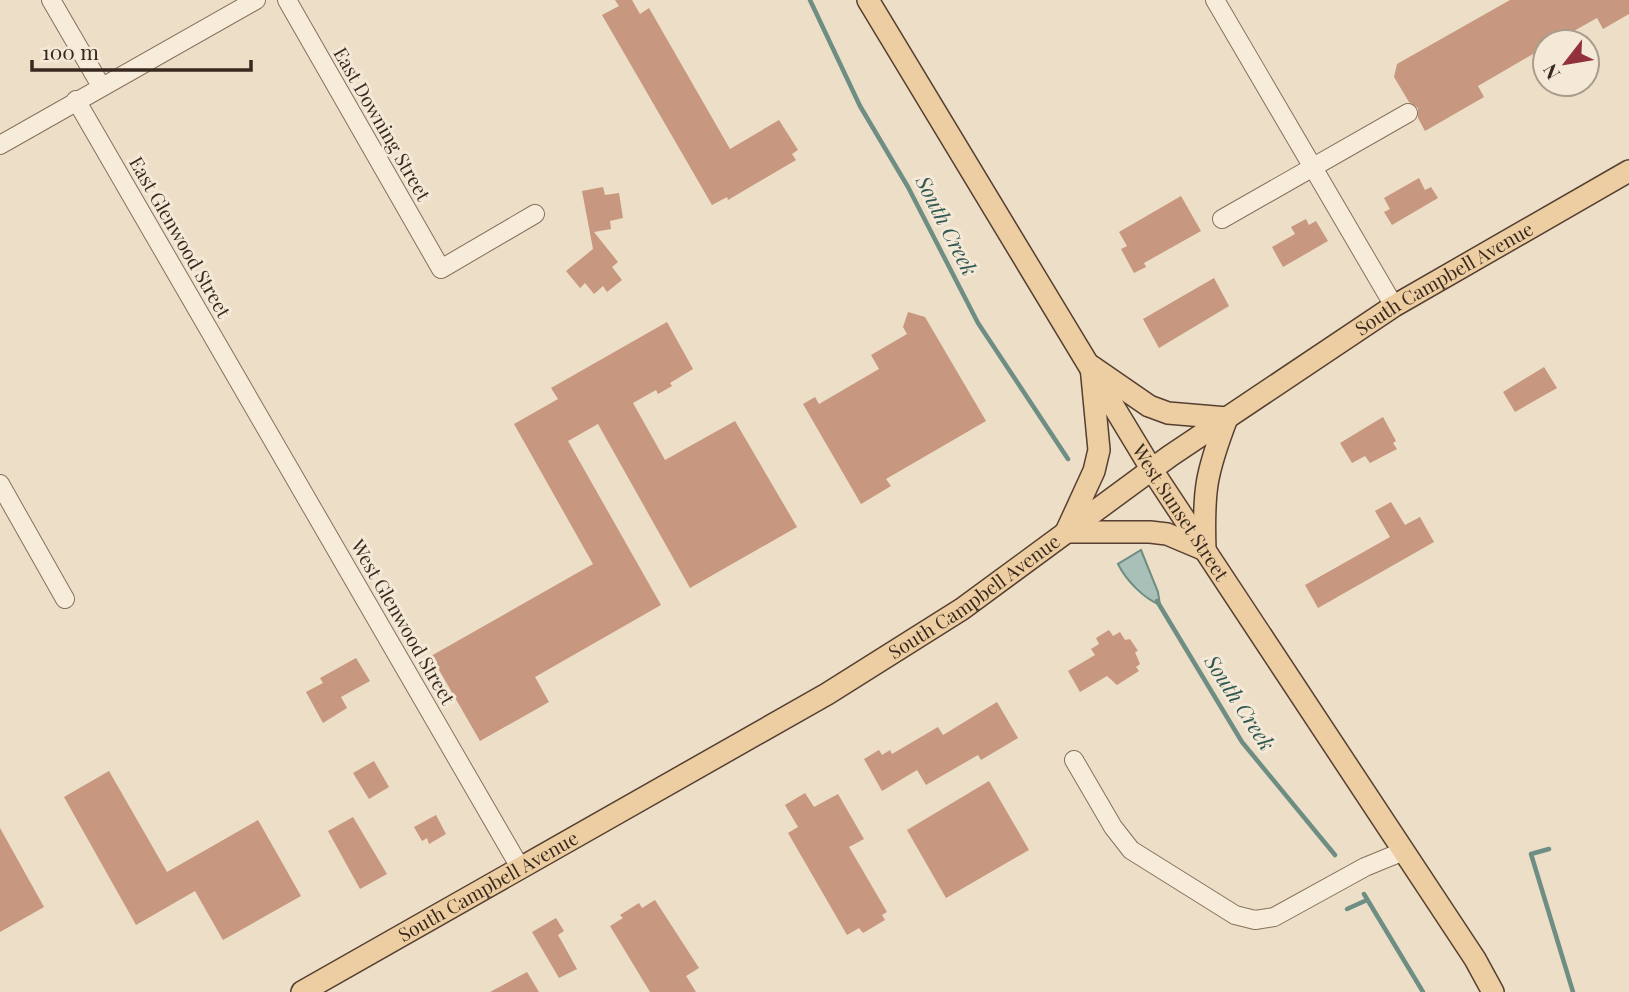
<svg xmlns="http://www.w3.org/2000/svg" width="1629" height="992" font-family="'Playfair Display',serif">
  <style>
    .water { fill: #a8c0b7; stroke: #6f8e83; stroke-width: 2 }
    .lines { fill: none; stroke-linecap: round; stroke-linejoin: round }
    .stream { stroke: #6f8e83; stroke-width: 4.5 }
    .building { fill: #c8977f }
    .minor-casing { stroke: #87705d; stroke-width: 20 }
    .major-casing { stroke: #553f31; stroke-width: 24 }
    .minor { stroke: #f7ecda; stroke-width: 18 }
    .major { stroke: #edcea2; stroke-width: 21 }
    .labels { text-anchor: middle; stroke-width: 6; stroke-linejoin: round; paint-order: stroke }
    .street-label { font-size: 19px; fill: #382920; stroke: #f4e9d6 }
    .water-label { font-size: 21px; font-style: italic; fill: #305751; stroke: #f4e9d6 }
  </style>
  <rect width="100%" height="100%" fill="#ecdec7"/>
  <path class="water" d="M1141 550 1158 592 1160 605C1143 598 1126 580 1118 564Z"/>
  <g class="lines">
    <g class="stream">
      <polyline points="810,0 860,106 908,187 978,323 1068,459"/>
      <polyline points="1157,601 1242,742 1335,855"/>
      <polyline points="1549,849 1531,854 1573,992"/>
      <polyline points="1364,894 1423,992"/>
      <polyline points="1347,909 1367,900"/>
    </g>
  </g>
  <g class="building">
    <polygon points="615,0 632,0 640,14 649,8 730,149 779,120 798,150 792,154 796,160 728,200 727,197 712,205 602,15 619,6"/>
    <polygon points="1510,0 1629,0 1629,14 1603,29 1597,18 1554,42 1545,42 1545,47 1478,86 1484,97 1425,131 1418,118 1418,108 1409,102 1394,77 1397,64"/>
    <polygon points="1419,178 1425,190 1431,187 1438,198 1392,225 1384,212 1390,209 1384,198"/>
    <polygon points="603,187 605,195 619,193 623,218 610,221 611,229 594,232 618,262 612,267 622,280 607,292 603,286 594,294 585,283 580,288 566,271 593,249 582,191"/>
    <polygon points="1181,196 1201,231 1144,263 1146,267 1134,273 1121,249 1127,246 1119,232"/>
    <polygon points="1306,219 1309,225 1316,221 1328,241 1283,267 1272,247 1295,234 1291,227"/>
    <polygon points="1214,278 1229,306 1159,348 1143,319"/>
    <polygon points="908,312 925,317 986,421 886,479 891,486 861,504 803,404 815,397 819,404 879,369 871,355 907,334 903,327"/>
    <polygon points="667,322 693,369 670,383 672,386 658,394 656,390 633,403 665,460 735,421 797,527 690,588 598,424 568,441 661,605 535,677 549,702 480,741 431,656 593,564 514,424 558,399 551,388"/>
    <polygon points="1544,367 1557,388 1515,412 1503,392"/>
    <polygon points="1383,417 1396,441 1393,443 1397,449 1370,463 1365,456 1352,463 1340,443"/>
    <polygon points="1391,502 1405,525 1420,517 1434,542 1318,608 1305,585 1390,537 1375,511"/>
    <polygon points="1109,630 1113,636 1120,632 1125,640 1130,639 1138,651 1135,652 1140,664 1136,667 1139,671 1117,685 1107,676 1080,692 1068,671 1095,655 1091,649 1099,644 1096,638"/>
    <polygon points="356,658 370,681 341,697 347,708 323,723 306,692 323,683 320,678"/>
    <polygon points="997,702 1018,738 981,760 978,755 926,785 917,770 882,791 864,759 879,750 882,755 890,750 892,754 938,727 943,735"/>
    <polygon points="374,761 389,787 369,799 353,773"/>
    <polygon points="109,771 167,872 258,820 301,896 223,940 195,891 136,925 64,797"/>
    <polygon points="989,781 1029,850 946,898 907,830"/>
    <polygon points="805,793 814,807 838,794 864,839 849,847 887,912 882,915 885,920 863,933 859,928 847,935 788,833 798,827 785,805"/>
    <polygon points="436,815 446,834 429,844 427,838 422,841 414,827"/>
    <polygon points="353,817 387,874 360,889 328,831"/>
    <polygon points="0,828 44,907 0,932"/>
    <polygon points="655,900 699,968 686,976 696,992 650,992 610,926 623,918 620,915 639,903 642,908"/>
    <polygon points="556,918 564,931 558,935 577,969 559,978 532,932"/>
    <polygon points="527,972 539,992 490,992"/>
  </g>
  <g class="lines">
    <g class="minor-casing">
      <g id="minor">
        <polyline points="51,0 101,86"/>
        <polyline points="287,0 441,269 535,214"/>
        <polyline points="1215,0 1394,306"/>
        <polyline points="76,100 521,869"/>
        <polyline points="0,145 256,0"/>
        <polyline points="1222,219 1408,113"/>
        <polyline points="0,484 65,599"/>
        <polyline points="1074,760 1113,827 1131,850 1235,915 1255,920 1274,917 1365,867 1404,851"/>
      </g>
    </g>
    <g class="major-casing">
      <g id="major">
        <path id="s1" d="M868 0 1152 470 1475 959 1493 992"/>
        <path d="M1091 366 1149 406 1168 413 1227 418C1206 473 1203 490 1205 550L1167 534 1150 532H1066L1094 471 1099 450Z"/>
        <path id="s2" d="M302 992 827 694 962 609 1170 456 1394 306 1629 171"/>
      </g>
    </g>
    <use href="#minor" class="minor"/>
    <use href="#major" class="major"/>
  </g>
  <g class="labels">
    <g class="street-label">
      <text transform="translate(382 124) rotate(60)" y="7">East Downing Street</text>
      <text transform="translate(180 237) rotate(60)" y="7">East Glenwood Street</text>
      <text dy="7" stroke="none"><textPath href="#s2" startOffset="1348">South Campbell Avenue</textPath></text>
      <text dy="7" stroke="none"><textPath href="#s1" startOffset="600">West Sunset Street</textPath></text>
      <text dy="7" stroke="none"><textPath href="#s2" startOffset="780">South Campbell Avenue</textPath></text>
      <text transform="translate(403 622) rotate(60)" y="7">West Glenwood Street</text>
      <text dy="7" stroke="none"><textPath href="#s2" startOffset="214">South Campbell Avenue</textPath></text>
    </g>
    <g class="water-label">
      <text transform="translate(946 226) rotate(63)" y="7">South Creek</text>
      <text transform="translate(1239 703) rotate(57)" y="7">South Creek</text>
    </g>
  </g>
  <g transform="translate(1566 63) rotate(239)"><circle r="33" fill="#f4e9d6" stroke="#a99c8d" stroke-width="2"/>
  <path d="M0-5L12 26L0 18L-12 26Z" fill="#92313b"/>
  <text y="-10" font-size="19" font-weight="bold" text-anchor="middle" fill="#382920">N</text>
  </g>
  <path d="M32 60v10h219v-10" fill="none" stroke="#382920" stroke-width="3.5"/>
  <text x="42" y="60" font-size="21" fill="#382920" stroke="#f4e9d6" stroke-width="5" paint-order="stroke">100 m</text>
</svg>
